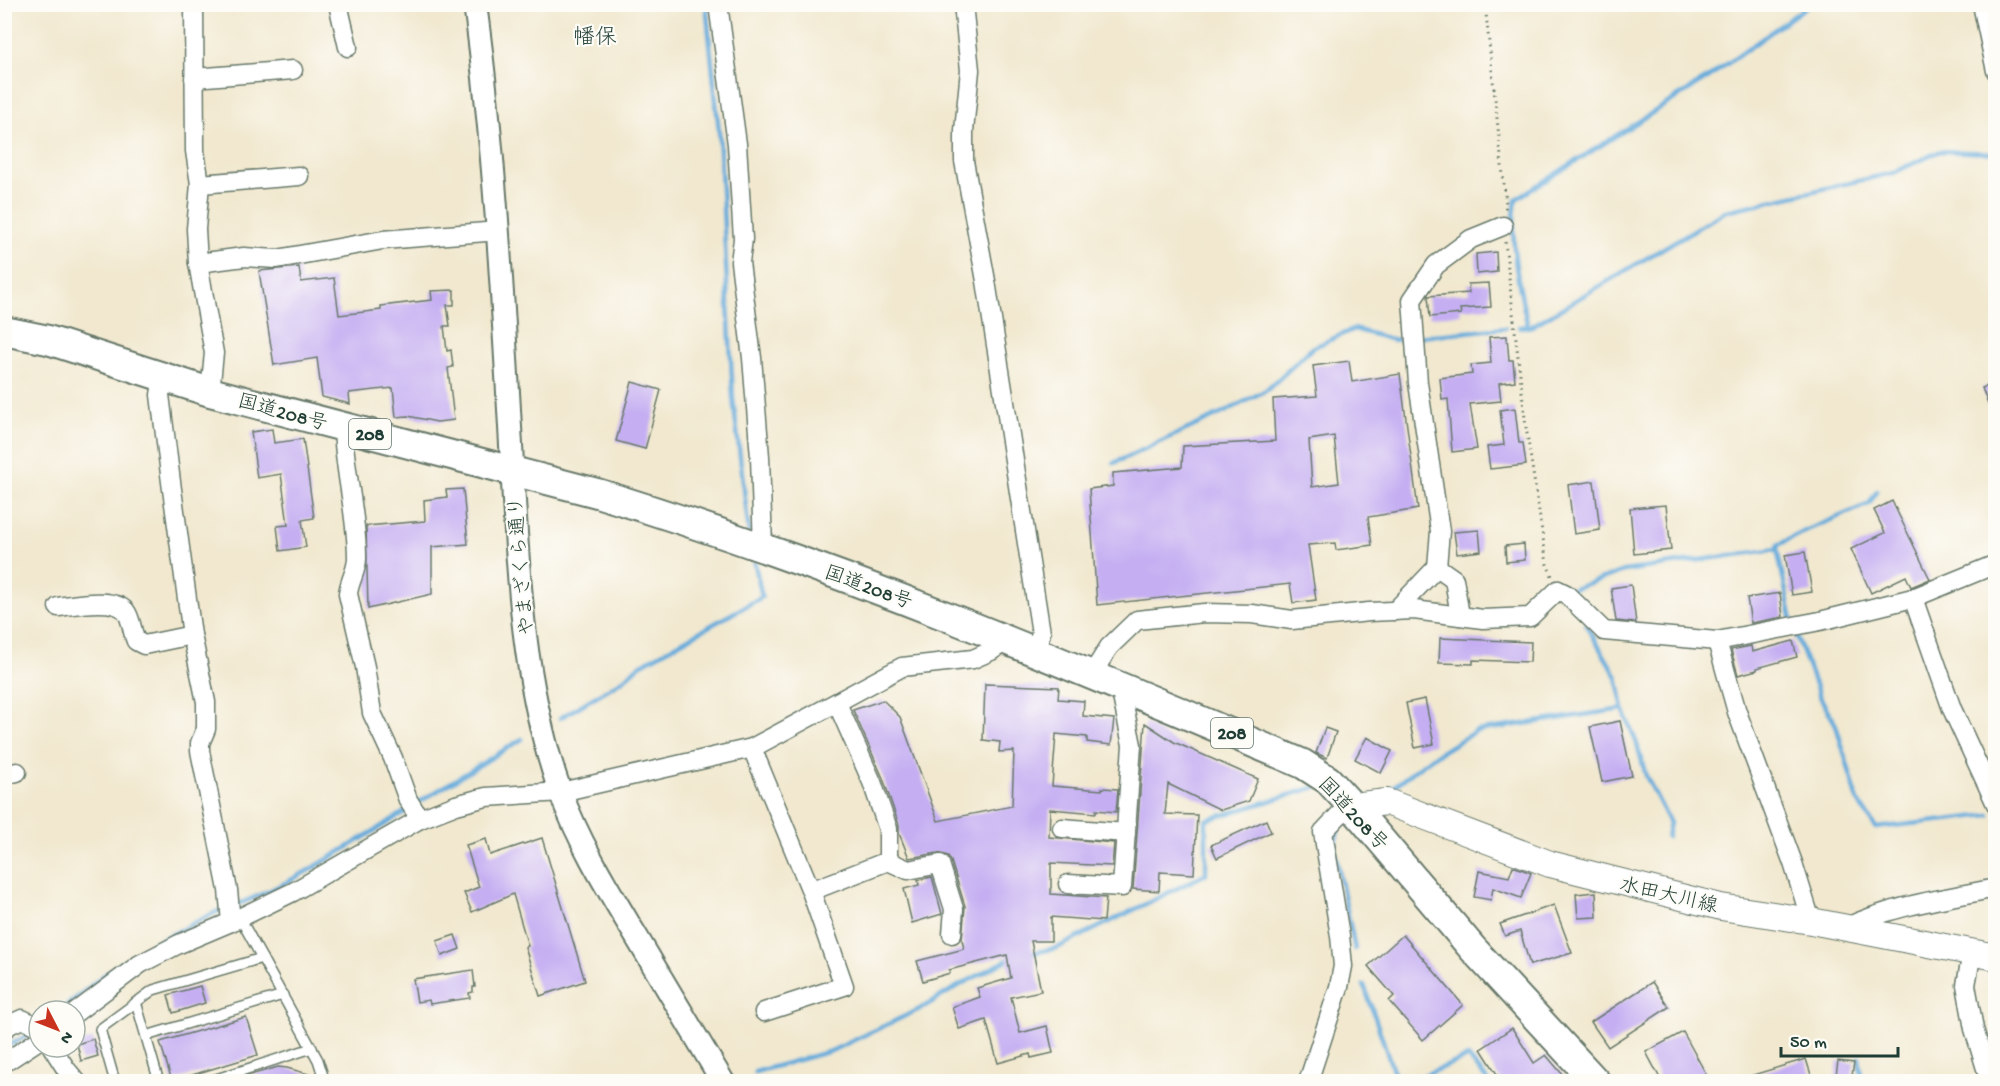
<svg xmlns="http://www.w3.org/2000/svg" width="2000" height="1086" font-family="'Gochi Hand','Klee One',sans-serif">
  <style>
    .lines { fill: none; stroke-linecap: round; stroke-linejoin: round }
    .stream { stroke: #65abdb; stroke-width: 4.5 }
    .building { fill: #c5aff2; fill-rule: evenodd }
    .service-casing { stroke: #68796a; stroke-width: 12 }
    .minor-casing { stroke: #68796a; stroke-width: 21 }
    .tertiary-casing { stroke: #68796a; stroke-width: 26 }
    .secondary-casing { stroke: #68796a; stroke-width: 28 }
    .trunk-casing { stroke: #68796a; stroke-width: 32 }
    .path { stroke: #68796a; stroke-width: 3; stroke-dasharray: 1.5 4.5; stroke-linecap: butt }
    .service { stroke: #fff; stroke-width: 9 }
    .minor { stroke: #fff; stroke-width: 18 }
    .tertiary { stroke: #fff; stroke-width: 22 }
    .secondary { stroke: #fff; stroke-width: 26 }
    .trunk { stroke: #fff; stroke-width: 28 }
    .labels { text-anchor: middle; stroke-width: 4.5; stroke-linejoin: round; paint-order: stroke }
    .shield { fill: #fdfcf7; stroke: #62766e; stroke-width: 1.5 }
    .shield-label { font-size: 18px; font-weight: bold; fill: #1f3d34 }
    .street-label { font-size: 20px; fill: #1f3d34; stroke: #fdfcf7 }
    .quarter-label { font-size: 22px; fill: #1f3d34; stroke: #fdfcf7 }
  </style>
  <rect width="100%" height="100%" fill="#fdfcf7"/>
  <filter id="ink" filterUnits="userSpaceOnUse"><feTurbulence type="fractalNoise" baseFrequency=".0167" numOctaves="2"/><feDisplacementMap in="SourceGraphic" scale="12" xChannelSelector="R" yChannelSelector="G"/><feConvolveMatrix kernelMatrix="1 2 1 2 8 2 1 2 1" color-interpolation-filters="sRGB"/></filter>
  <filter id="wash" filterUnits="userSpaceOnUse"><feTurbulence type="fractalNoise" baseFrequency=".008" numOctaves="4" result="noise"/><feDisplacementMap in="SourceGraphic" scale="24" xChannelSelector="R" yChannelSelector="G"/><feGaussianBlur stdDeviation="1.35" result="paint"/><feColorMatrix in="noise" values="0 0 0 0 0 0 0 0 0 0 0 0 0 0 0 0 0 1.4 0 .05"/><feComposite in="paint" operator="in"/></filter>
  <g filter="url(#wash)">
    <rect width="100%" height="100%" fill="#f1e8cf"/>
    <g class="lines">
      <g class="stream">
        <polyline points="706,4 719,132 733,398 749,532"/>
        <polyline points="1519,327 1532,326 1726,211 1893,173 1940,151 1996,153"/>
        <path d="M1528 327C1518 282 1509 245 1516 199L1709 77 1810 4"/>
        <polyline points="1417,337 1505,328"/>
        <polyline points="1114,463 1225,412 1268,389 1312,348 1354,329 1394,340 1409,338"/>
        <polyline points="1572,592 1573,589 1624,571 1777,549"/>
        <polyline points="1792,621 1777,549 1778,545 1807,530 1869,504 1877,491"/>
        <polyline points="1586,625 1617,677 1623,709 1637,744 1646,776 1670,823 1667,837"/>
        <polyline points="1794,629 1819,695 1836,725 1858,801 1876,828 1989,815"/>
        <polyline points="560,718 623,680 640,665 762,597 753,555"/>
        <polyline points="1388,791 1431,758 1476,731 1623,709"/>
        <polyline points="416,804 522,739"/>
        <polyline points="1338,832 1334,847 1355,949"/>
        <path d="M236 905C297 882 352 844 408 810"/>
        <polyline points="1028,954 1057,948 1206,874 1206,820 1316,787"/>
        <polyline points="1364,985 1397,1082"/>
        <polyline points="60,1011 108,972 155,943 222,909"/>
        <polyline points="4,1048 32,1033"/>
        <polyline points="755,1072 831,1051 920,1009 960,985 1011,958"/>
        <polyline points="1404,1082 1417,1078 1468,1057 1489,1082"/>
        <polyline points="1859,1082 1861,1074 1859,1058"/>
      </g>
    </g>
    <g id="blocks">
      <g class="building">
        <polygon points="1496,252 1497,272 1477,274 1476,254"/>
        <polygon points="299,267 301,282 334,278 339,315 381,310 381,306 432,300 431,291 454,290 454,305 447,305 450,326 444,326 447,351 451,350 453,367 448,368 454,420 437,422 408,416 396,417 393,388 349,393 350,404 322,397 317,358 274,365 259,271"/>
        <polygon points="1489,283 1491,307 1460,309 1461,314 1430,317 1428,296 1469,293 1468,284"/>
        <polygon points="1507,336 1509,360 1513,360 1515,381 1499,383 1501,401 1470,404 1477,449 1452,452 1448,399 1442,400 1440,378 1472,374 1471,365 1491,363 1489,337"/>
        <path d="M1349 361 1352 382 1400 374 1418 509 1368 517 1372 545 1336 550 1335 543 1308 545 1316 600 1293 603 1290 584 1097 605 1089 489 1113 486V473L1182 467 1183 446 1275 441 1273 399 1317 396 1313 366ZM1334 436 1339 483 1312 487 1309 440Z"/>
        <polygon points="632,382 661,390 645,449 616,441"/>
        <polygon points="1995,383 1995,421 1994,421 1982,388"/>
        <polygon points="1515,408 1519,443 1523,443 1526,465 1490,469 1487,447 1504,445 1500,410"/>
        <polygon points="272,429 274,443 303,439 314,518 302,520 306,547 280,551 277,526 288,525 281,474 257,478 251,432"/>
        <polygon points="1594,481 1600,530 1574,534 1568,485"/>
        <polygon points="463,489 468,544 432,547 432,594 368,609 366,526 425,521 424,500 447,497 446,490"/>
        <polygon points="1892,501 1930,579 1911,587 1906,576 1871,593 1851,549 1885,533 1874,510"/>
        <polygon points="1666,505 1671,550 1634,554 1630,508"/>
        <polygon points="1479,530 1481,551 1457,554 1454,532"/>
        <polygon points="1524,544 1525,560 1506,562 1505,546"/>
        <polygon points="1805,552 1812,592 1792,595 1785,555"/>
        <polygon points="1631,585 1636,623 1616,621 1611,588"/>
        <polygon points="1780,593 1783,617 1751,623 1747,598"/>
        <polygon points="1440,638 1531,642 1530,662 1473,660 1473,664 1439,663"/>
        <polygon points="1793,641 1797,657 1757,668 1757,670 1738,675 1731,650 1751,646 1752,652"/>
        <polygon points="985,684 1059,687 1058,699 1084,701 1083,716 1114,719 1111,745 1087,742 1087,737 1056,734 1052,786 1102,790 1102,788 1118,789 1116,812 1096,810 1096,813 1050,809 1049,837 1114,843 1112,866 1051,863 1051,894 1106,898 1104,921 1051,917 1051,941 1031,941 1041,991 1011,997 1020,1033 1047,1026 1053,1053 1031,1058 1030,1054 998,1063 986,1020 959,1029 952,1007 980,997 977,988 1011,978 1007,955 949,970 950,973 923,981 917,961 964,949 962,940 965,906 951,861 948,856 938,853 909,858 899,833 899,825 883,778 853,710 883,700 900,717 938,821 1012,806 1014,751 999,752 1000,742 983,740"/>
        <polygon points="1425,699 1434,744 1415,748 1406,703"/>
        <polygon points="1620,721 1632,776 1602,782 1590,727"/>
        <polygon points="1145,723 1174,742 1258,779 1249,801 1221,810 1168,784 1165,814 1197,815 1194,874 1160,872 1159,891 1133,889"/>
        <polygon points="1325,728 1336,732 1327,758 1316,753"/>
        <polygon points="1367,737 1392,751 1381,773 1355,759"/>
        <polygon points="1266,820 1271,832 1217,858 1211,845"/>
        <polygon points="542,838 585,981 540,996 525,947 528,946 513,894 472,912 464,893 479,887 466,845 486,839 490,855"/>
        <polygon points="1513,866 1531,873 1521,898 1493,888 1491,900 1474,897 1479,871 1509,877"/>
        <polygon points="932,877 942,914 912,923 904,889 919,885 918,880"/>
        <polygon points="1596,892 1597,917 1578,918 1576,894"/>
        <polygon points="1554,905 1572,953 1530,965 1520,931 1505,936 1500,924"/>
        <polygon points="455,935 460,949 442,956 437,941"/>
        <polygon points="1403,935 1463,1005 1423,1040 1389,1001 1394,996 1368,966"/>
        <polygon points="473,970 475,987 473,987 473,992 469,993 470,998 430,1004 429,1000 417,1002 413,979"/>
        <polygon points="1652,982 1669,1007 1608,1047 1591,1022"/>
        <polygon points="200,986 205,1003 173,1013 168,995"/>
        <polygon points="246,1017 258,1055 172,1081 160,1042"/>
        <polygon points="1512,1028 1534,1063 1546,1055 1569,1082 1502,1082 1481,1049"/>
        <polygon points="1683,1032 1706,1074 1692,1082 1662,1082 1646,1052"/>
        <polygon points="93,1039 98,1056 81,1061 77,1044"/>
        <polygon points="1806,1059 1812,1078 1799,1082 1743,1082 1743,1078"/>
        <polygon points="1838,1061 1854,1063 1851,1082 1835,1082"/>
        <polygon points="278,1067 287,1068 316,1076 318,1082 238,1082 237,1079"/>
      </g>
    </g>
  </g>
  <g filter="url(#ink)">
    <use href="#blocks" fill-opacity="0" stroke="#68796a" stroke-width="1.5"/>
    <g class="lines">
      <g class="service-casing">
        <g id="service">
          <polyline points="240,918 318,1060 325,1082"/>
          <polyline points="136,1002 159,1082"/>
          <polyline points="146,1036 283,995"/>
          <polyline points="115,1082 100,1029 153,990 262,958"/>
          <polyline points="207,1082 312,1048"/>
        </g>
      </g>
      <g class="minor-casing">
        <g id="minor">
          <polyline points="194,4 195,151 200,184 196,229 198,263 214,353 210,392"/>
          <polyline points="338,4 348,47"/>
          <polyline points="718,4 737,144 743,239 740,262 752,358 760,457 763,548"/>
          <polyline points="963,4 970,70 964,131 964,161 986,281 1041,633 1035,651"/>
          <polyline points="1982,4 1996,71"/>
          <polyline points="194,78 293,70"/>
          <polyline points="200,184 299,176"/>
          <polyline points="198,263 244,257 277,259 383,240 499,231"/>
          <polyline points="163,377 160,395 171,482 192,635 206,702 206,729 200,743 200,751 228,890 231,922"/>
          <path d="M343 427C344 471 357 514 357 558 357 571 349 581 348 594L365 667 372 713 393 758 408 800 420 819"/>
          <polyline points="1437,567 1454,579 1460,616"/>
          <polyline points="1913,598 1952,709 1996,804"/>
          <path d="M58 607C74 605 117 596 127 613 132 622 132 632 136 641L144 645 192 635"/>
          <polyline points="1395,611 1437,567 1440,531 1418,383 1412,300 1436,265 1471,239 1503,226"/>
          <polyline points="1717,641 1737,712 1793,863 1811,921"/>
          <polyline points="1092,674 1109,647 1137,620 1204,613 1252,614 1292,620 1369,612 1414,610 1483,619 1530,617 1558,590 1566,594 1604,631 1717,641 1820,621 1913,598 1996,564"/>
          <polyline points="837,703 872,782 888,829 888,861"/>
          <polyline points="752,748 811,891 844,986 764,1012"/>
          <polyline points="4,775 17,772"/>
          <polyline points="1062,828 1126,833"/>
          <polyline points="1068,884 1122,887 1132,745 1120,687"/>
          <polyline points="811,891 888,861 908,870 940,864 954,909 952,934"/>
          <path d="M1845 928C1893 905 1944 899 1996 888"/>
          <polyline points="1972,952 1966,985 1974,1029 1990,1082"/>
          <polyline points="75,1013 140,964 179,944 231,922 293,892 420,819 456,805 486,797 561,792 752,748 902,667 973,659 991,651 1007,640"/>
          <polyline points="4,1029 11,1024 22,1019 35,1025 39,1029"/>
          <polyline points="52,1047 66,1069 77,1082"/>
          <polyline points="4,1063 39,1040"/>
          <polyline points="1308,1082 1339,987 1343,966 1340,936 1323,832 1339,815 1352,806"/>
        </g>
      </g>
      <g class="tertiary-casing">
        <path id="tertiary" d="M475 4C494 145 502 286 510 427 517 549 519 675 560 791 578 840 606 886 633 931 663 981 693 1031 723 1082"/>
      </g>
      <g class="secondary-casing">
        <polyline id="secondary" points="1352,806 1387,802 1550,864 1721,907 1811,921 1996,957"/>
      </g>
      <g class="trunk-casing">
        <path id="trunk" d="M4 331 48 340 210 392 597 493C839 567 1071 665 1303 764L1328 780 1352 806 1473 949 1596 1082"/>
      </g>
      <g class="path">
        <polyline points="1485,4 1506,204 1505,211"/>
        <polyline points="1505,242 1526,427 1547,564 1552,576"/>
      </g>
      <use href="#service" class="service"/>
      <use href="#minor" class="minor"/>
      <use href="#tertiary" class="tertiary"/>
      <use href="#secondary" class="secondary"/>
      <use href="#trunk" class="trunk"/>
    </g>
  </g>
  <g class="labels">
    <g class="shield">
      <rect x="349" y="419" width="42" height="30" rx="4.5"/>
      <rect x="1211" y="718" width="42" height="30" rx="4.5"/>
    </g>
    <g class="shield-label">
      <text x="370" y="440">208</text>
      <text x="1232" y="739">208</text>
    </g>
    <g class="street-label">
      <text transform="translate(283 411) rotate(15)" y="7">国道208号</text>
      <text transform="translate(520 566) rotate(-95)" y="7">やまざくら通り</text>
      <text transform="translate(869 586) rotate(20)" y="7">国道208号</text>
      <text transform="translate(1354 813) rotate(47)" y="7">国道208号</text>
      <text transform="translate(1669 894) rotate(13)" y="7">水田大川線</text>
    </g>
    <g class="quarter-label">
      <text x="595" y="43">幡保</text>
    </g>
  </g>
  <rect width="2000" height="1086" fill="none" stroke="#fdfcf7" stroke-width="24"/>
  <g transform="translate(57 1029) rotate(132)"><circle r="28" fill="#fdfcf7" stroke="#a4b0a9" stroke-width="1.5"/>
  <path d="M0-4.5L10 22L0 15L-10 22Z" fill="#c8321e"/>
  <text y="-9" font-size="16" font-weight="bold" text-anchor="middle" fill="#1f3d34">N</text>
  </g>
  <path d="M1781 1047v9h117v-9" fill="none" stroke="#1f3d34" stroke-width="3"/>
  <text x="1790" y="1047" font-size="18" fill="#1f3d34" stroke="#fdfcf7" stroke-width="4.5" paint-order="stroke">50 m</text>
</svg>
